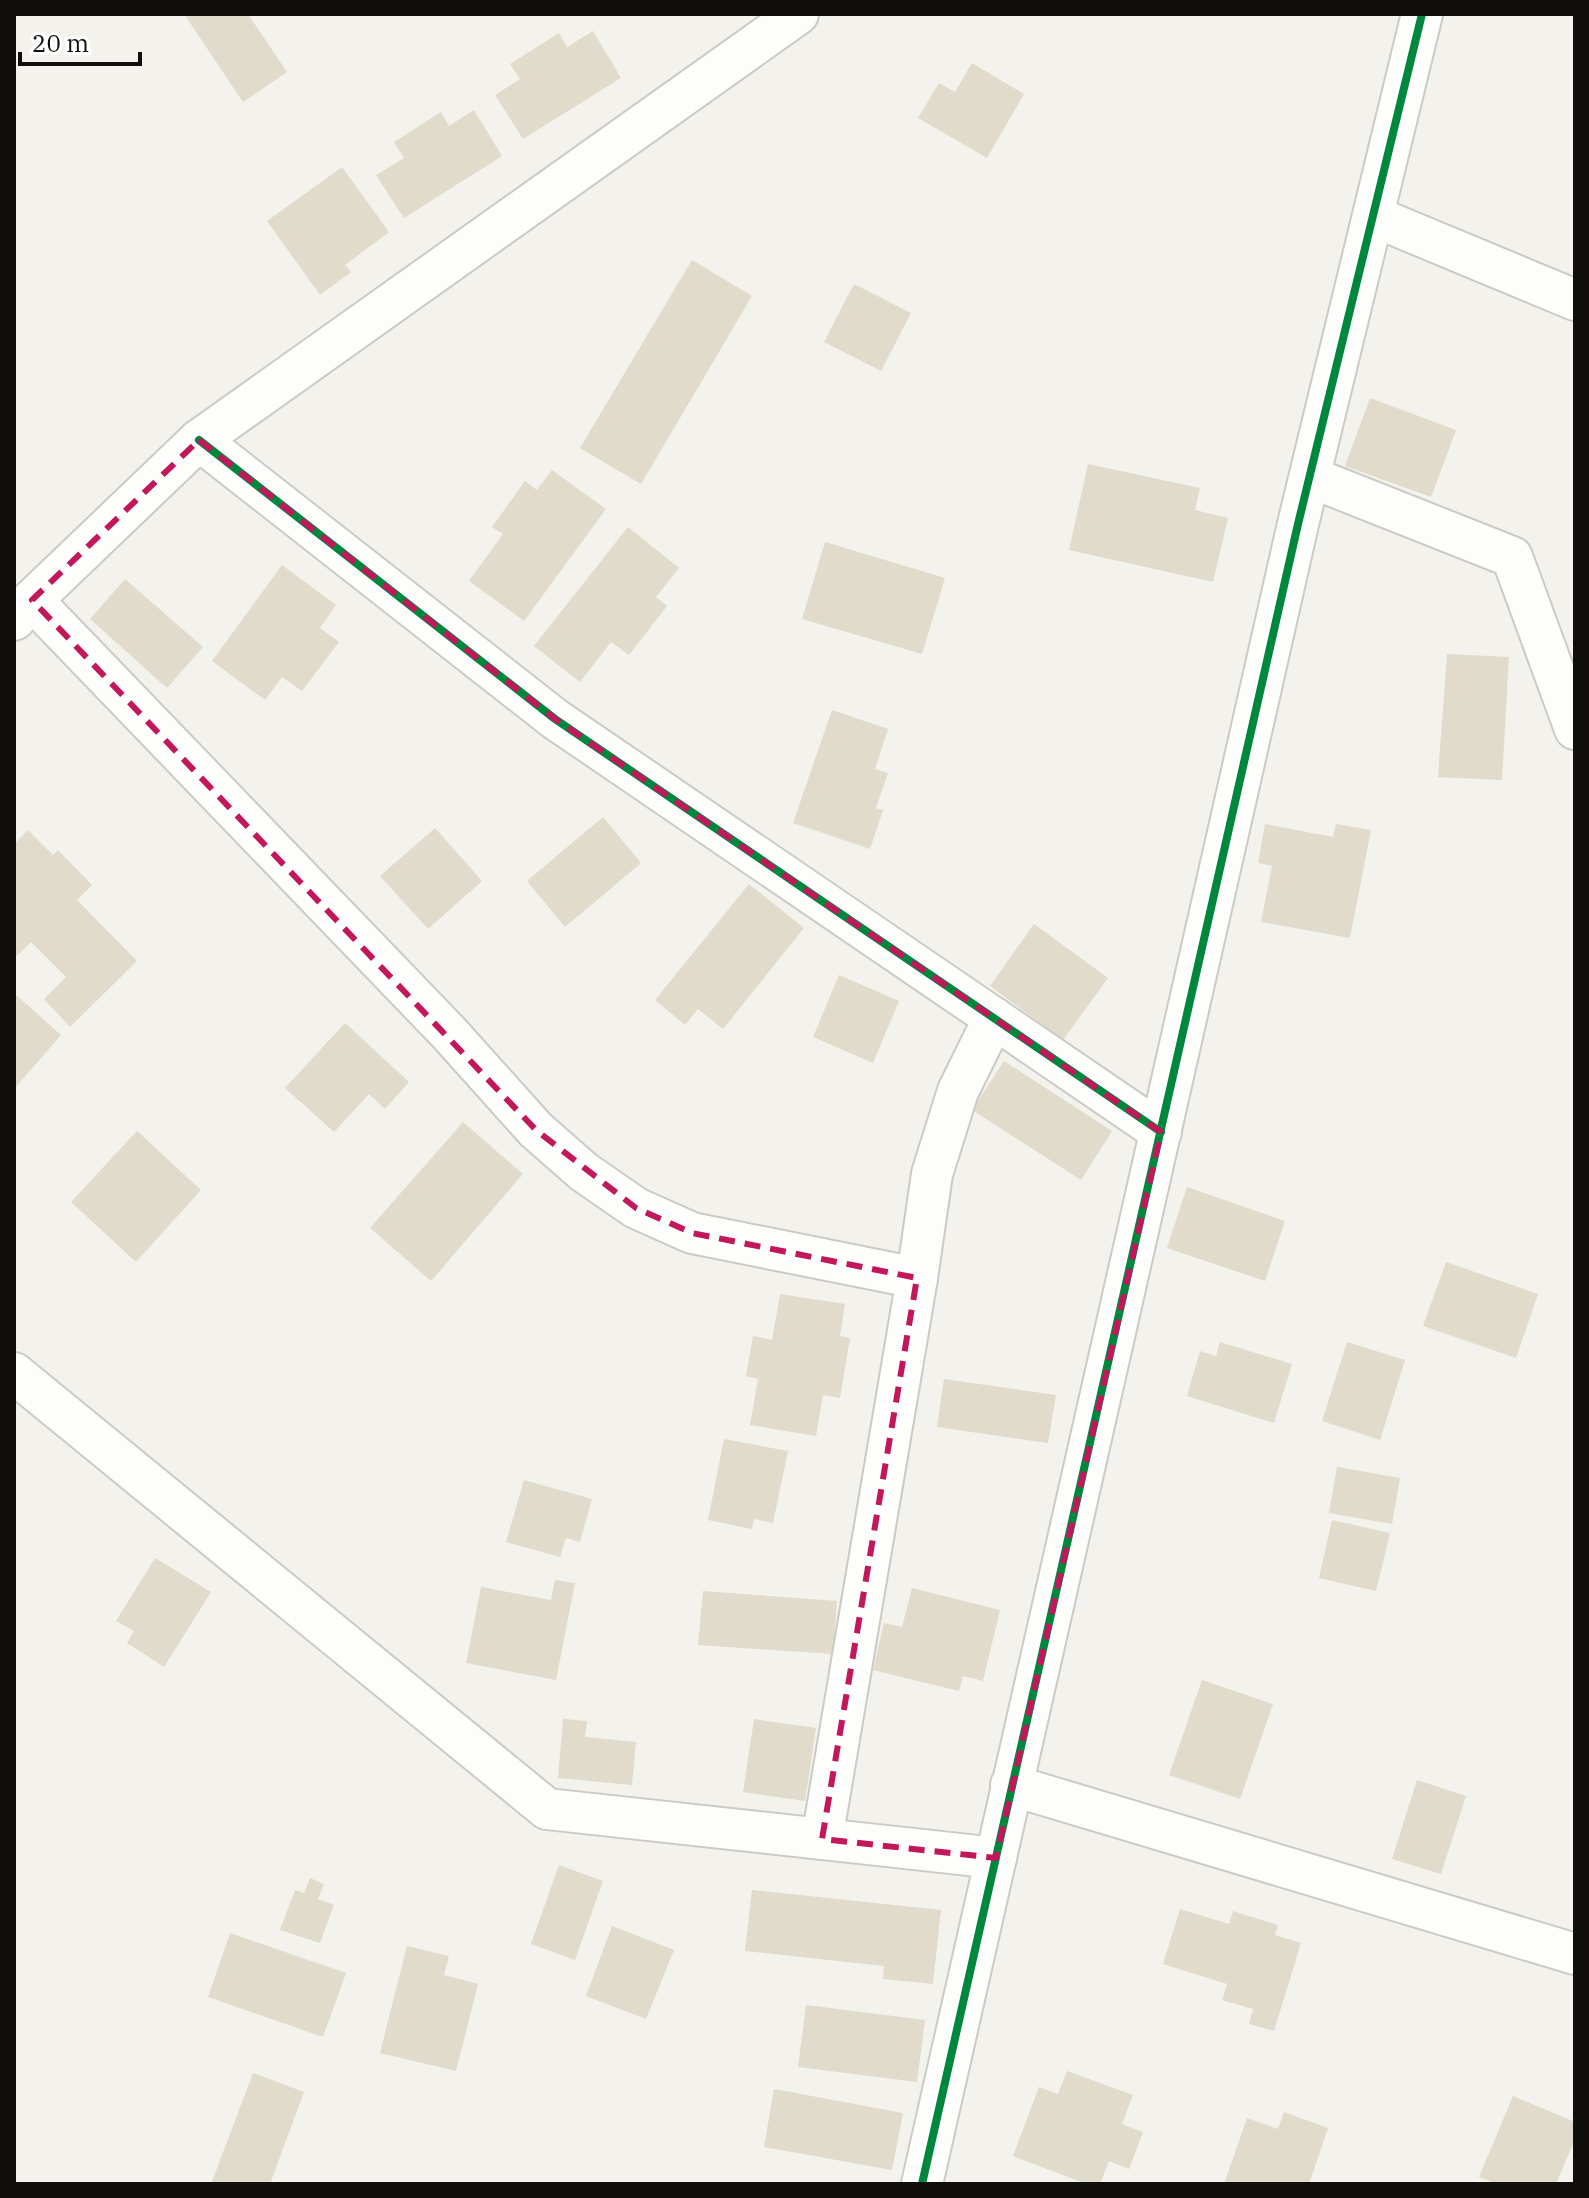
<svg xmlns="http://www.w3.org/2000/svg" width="1589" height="2198" font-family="'IBM Plex Serif',serif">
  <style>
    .building { fill: #e0dbca }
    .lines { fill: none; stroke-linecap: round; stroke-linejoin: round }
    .street-casing { stroke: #cbcac6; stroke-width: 44 }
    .street { stroke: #fdfdfc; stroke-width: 40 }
    .cycleway-casing { stroke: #fff; stroke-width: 13 }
    .cycleway { stroke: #00873e; stroke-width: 8 }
    .marked { fill: none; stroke: #c2185b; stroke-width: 6; stroke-dasharray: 16 10; stroke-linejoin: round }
  </style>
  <rect width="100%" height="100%" fill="#f4f2ec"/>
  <g class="building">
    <polygon points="184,14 248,14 287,72 243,102"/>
    <polygon points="593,31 621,78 523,139 495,95 520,79 510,64 559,33 567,47"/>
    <polygon points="972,63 1024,94 987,158 918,118 939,83 955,92"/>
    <polygon points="474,110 502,156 404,218 376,175 404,158 394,142 441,112 449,126"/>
    <polygon points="342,167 389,232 345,265 351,272 320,295 267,221"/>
    <polygon points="692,260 752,296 641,484 580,448"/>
    <polygon points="854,284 911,313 881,371 824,342"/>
    <polygon points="1370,398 1456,430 1431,497 1345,466"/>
    <polygon points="1088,464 1200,488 1195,510 1228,518 1213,582 1069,550"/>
    <polygon points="552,470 606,509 524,621 469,581 503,534 492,527 525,481 537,490"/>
    <polygon points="628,527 679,568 656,597 667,606 629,655 611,642 580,682 534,646"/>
    <polygon points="825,542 945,578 922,654 802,619"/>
    <polygon points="282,565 336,605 320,628 339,642 302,691 282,677 265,700 212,661"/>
    <polygon points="125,579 203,647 167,688 90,619"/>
    <polygon points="1447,654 1509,657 1502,780 1438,777"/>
    <polygon points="832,710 888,729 875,769 888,773 876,808 883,810 870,849 793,823"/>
    <polygon points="603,817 641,863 565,927 527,881"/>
    <polygon points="1265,824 1333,837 1336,824 1371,830 1350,938 1261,922 1272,866 1258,863"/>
    <polygon points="435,828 482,881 428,929 380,876"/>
    <polygon points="28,830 53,855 58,850 92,885 77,900 137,961 70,1027 44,999 66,977 31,942 17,956 14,952 14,844"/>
    <polygon points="749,884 804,928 723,1029 698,1009 685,1025 655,1000"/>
    <polygon points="1034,924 1108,978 1063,1040 990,986"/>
    <polygon points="839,975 899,1001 873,1063 813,1037"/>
    <polygon points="14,993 61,1035 14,1089"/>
    <polygon points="345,1023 409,1082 385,1109 369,1094 334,1132 285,1088"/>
    <polygon points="1004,1061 1112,1131 1081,1180 972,1110"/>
    <polygon points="463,1122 523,1174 431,1281 370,1228"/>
    <polygon points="137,1131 201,1190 136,1262 71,1202"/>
    <polygon points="1187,1187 1285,1221 1265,1281 1167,1248"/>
    <polygon points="1446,1262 1538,1294 1516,1358 1423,1326"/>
    <polygon points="780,1294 845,1304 840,1336 850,1338 840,1398 823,1395 816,1436 750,1425 758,1379 746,1376 753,1336 772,1340"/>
    <polygon points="1220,1342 1292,1364 1274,1423 1187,1396 1200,1351 1216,1356"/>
    <polygon points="1347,1342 1405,1360 1380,1440 1322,1421"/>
    <polygon points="944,1379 1056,1395 1048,1443 937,1427"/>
    <polygon points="724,1439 788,1451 773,1523 754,1519 752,1529 708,1520"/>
    <polygon points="1337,1467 1400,1478 1392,1524 1329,1513"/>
    <polygon points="524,1480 592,1499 580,1542 566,1538 560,1557 506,1542"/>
    <polygon points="1332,1520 1390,1533 1376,1591 1319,1578"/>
    <polygon points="155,1558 211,1592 164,1667 127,1643 134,1631 116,1621"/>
    <polygon points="555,1580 575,1583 556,1680 466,1663 481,1587 551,1600"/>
    <polygon points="912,1588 1000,1610 983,1681 963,1676 959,1691 873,1670 884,1623 902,1627"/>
    <polygon points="703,1591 837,1601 833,1654 698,1645"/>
    <polygon points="1202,1680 1273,1704 1240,1799 1169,1775"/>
    <polygon points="563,1719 587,1721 585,1737 636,1742 632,1785 558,1778"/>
    <polygon points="754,1719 816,1728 805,1801 743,1792"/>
    <polygon points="1417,1780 1466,1796 1441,1874 1392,1859"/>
    <polygon points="559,1865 603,1881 575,1960 531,1944"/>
    <polygon points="310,1878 324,1884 318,1899 334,1905 320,1943 280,1930 295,1890 304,1893"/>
    <polygon points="752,1890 941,1910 933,1984 883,1979 884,1966 745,1951"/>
    <polygon points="1180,1909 1229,1924 1233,1911 1278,1925 1275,1935 1301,1943 1274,2031 1249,2024 1253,2009 1222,2000 1227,1984 1163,1964"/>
    <polygon points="612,1926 674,1950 646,2019 586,1996"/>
    <polygon points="230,1933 346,1973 323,2037 208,1997"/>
    <polygon points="407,1946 449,1956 444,1975 478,1984 456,2071 380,2053"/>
    <polygon points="806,2005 925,2020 917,2082 798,2067"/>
    <polygon points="1067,2071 1133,2095 1122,2124 1143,2132 1129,2169 1109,2161 1100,2184 1087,2184 1013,2156 1039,2087 1058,2094"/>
    <polygon points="253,2073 304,2092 270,2184 211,2184"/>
    <polygon points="774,2089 903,2113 892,2170 764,2147"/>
    <polygon points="1513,2096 1575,2122 1575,2139 1556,2184 1497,2184 1479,2177"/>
    <polygon points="1284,2112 1328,2128 1309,2184 1224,2184 1247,2118 1278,2129"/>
  </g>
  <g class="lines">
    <g class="street-casing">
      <g id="street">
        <polyline points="1373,216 1575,300"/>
        <polyline points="199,440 555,719 1161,1132"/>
        <polyline points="1310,477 1512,557 1575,729"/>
        <polyline points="32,600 449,1033 536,1130 584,1172 636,1208 692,1233 917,1278"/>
        <polyline points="14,620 32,600 199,440 798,14"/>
        <polyline points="14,1373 547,1809 996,1858"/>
        <polyline points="1011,1785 1575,1954"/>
        <polyline points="822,1839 917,1278 932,1174 958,1091 994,1018"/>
        <polyline points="922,2184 1298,524 1422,14"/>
      </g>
    </g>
    <use href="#street" class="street"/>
    <g class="cycleway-casing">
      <g id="cycleway">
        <polyline points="199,440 555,719 1161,1132"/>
        <polyline points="922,2184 1298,524 1422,14"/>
      </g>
    </g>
    <use href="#cycleway" class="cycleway"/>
  </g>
  <path class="marked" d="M199 440 555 719 1161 1132 996 1858 822 1839 917 1278 692 1233 636 1208 536 1130 32 600Z"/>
  <rect width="1589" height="2198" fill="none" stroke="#100f0c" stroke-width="32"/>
  <path d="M20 52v12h120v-12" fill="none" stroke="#100f0c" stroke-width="4"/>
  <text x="32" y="52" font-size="24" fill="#100f0c" stroke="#ffffff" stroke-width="6" paint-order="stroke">20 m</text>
</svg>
